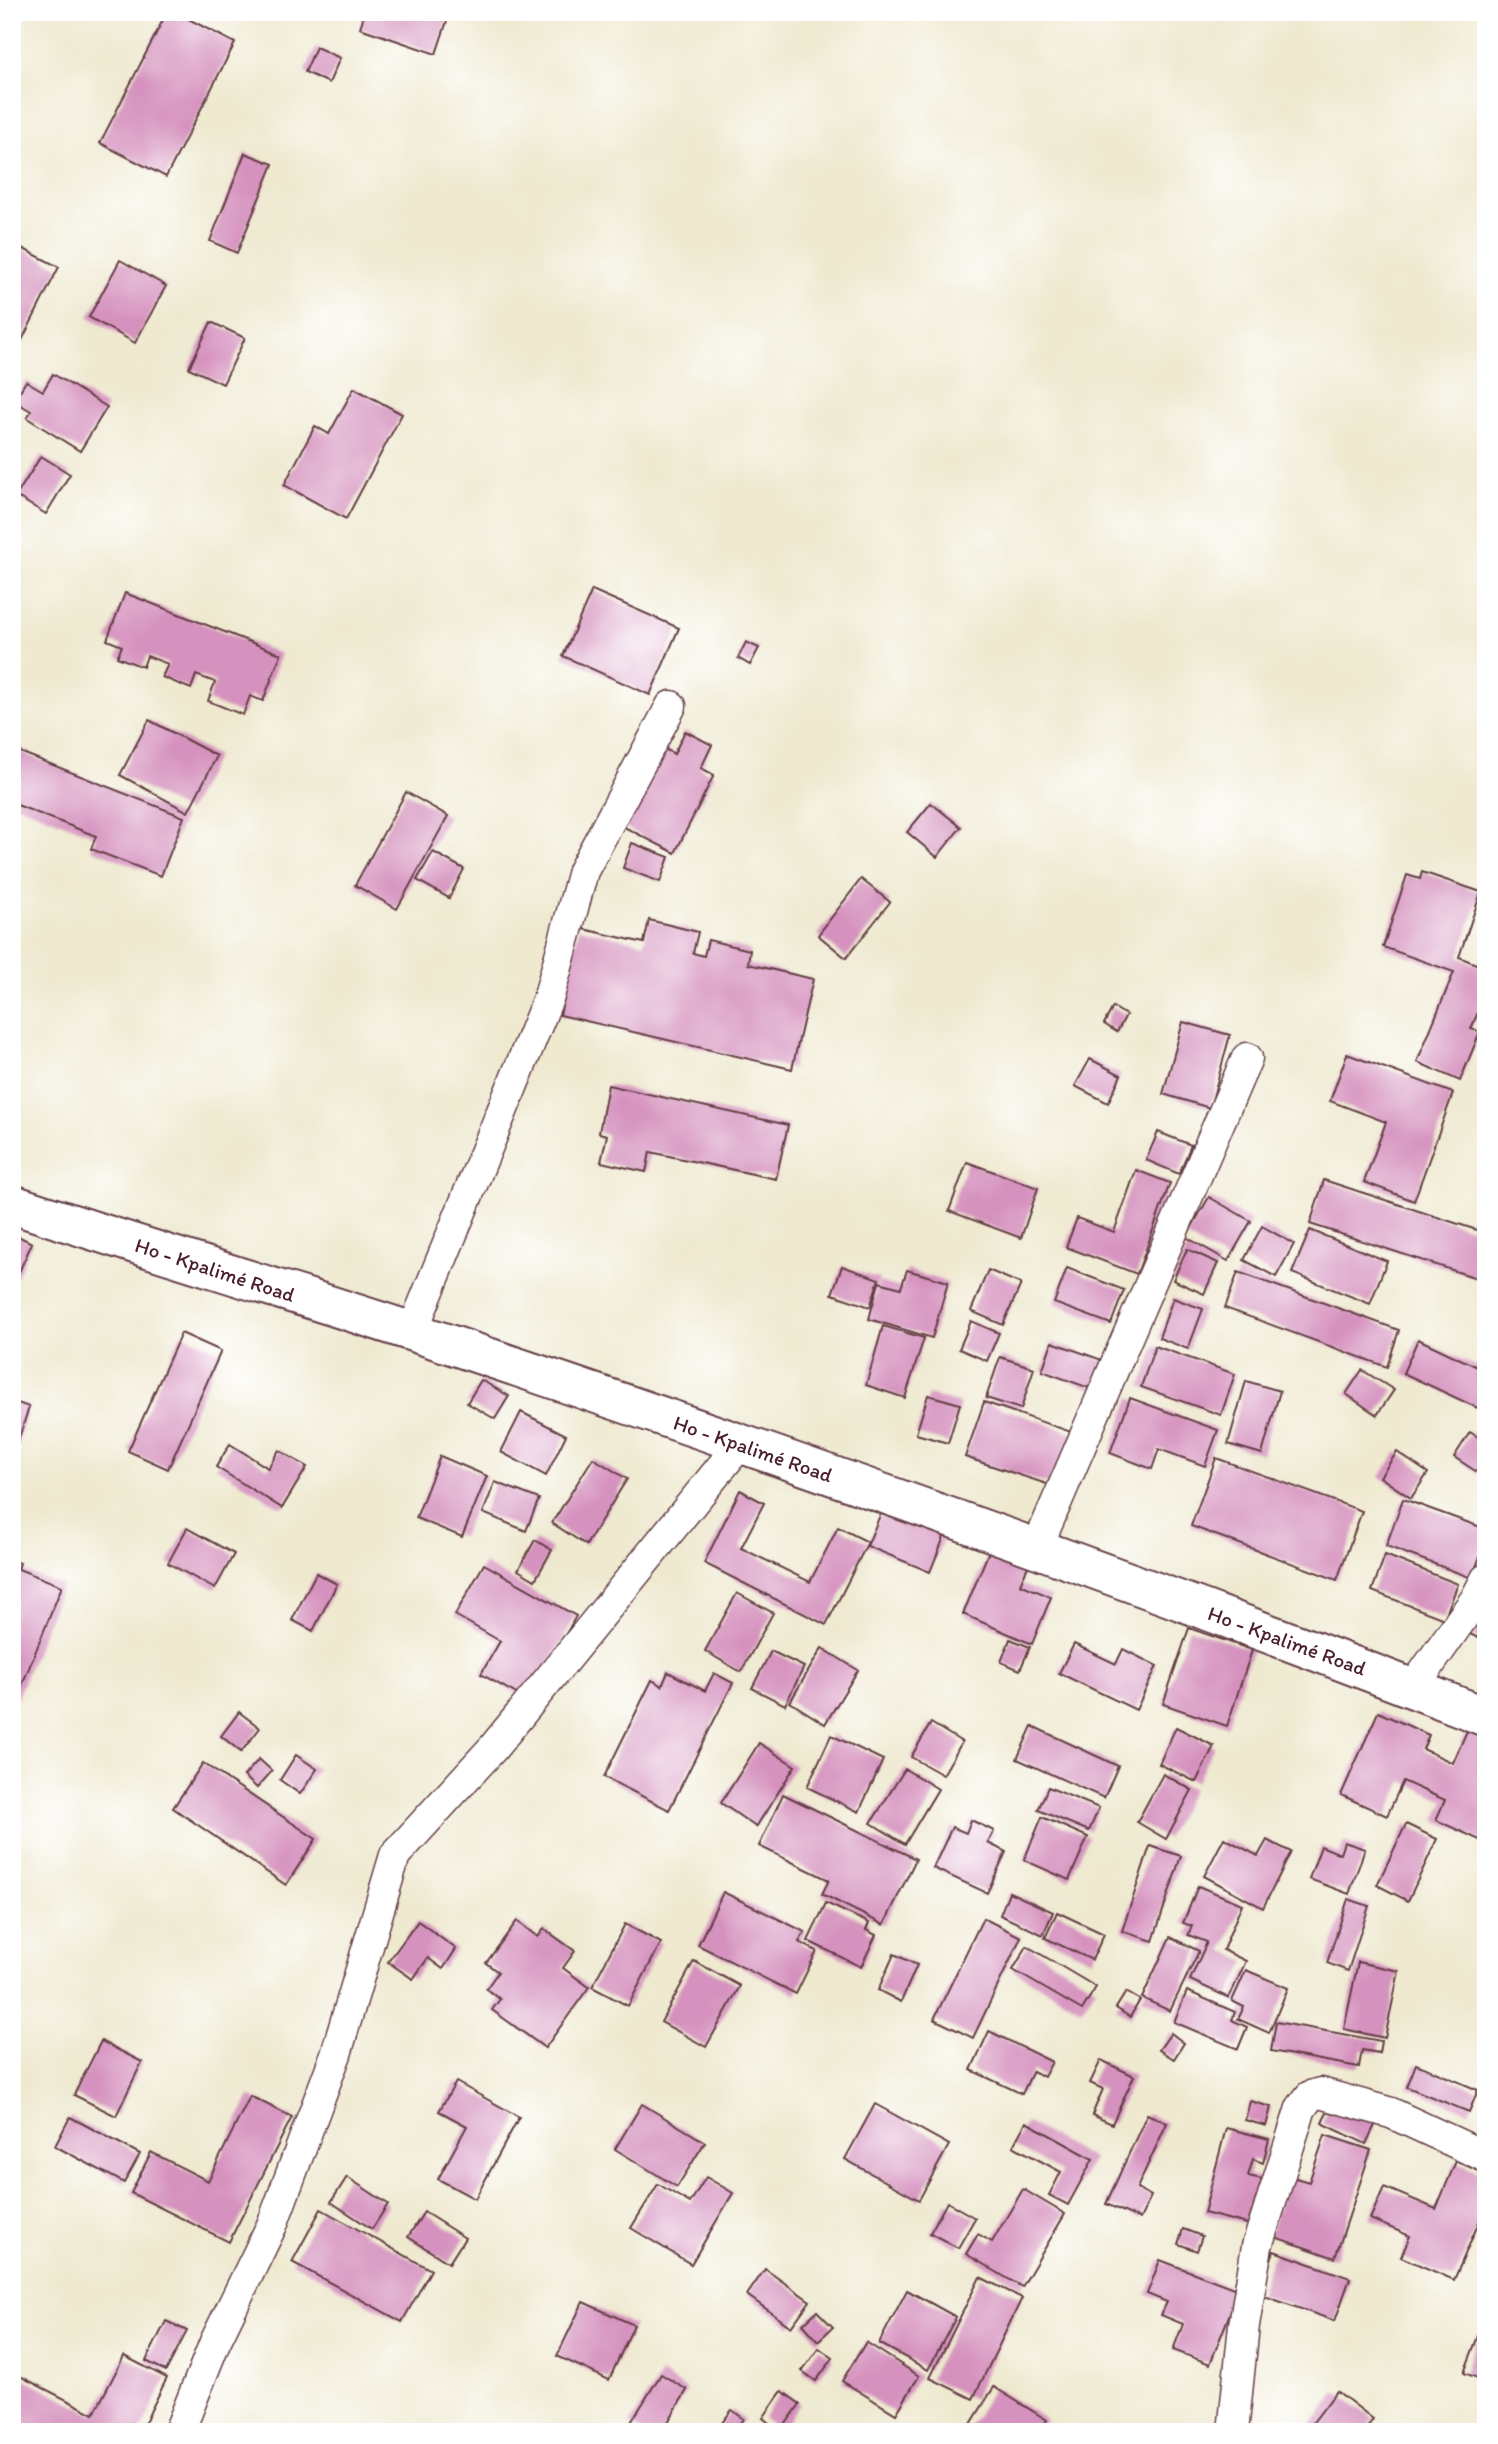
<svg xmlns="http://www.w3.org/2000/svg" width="1498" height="2444" font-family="Itim,sans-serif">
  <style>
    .building { fill: #d592be }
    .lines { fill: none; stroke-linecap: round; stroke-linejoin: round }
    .street-casing { stroke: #633d44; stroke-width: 33 }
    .secondary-casing { stroke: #633d44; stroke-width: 42 }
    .street { stroke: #fff; stroke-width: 30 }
    .secondary { stroke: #fff; stroke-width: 38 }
    .labels { text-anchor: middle; stroke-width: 7; stroke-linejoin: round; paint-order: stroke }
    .street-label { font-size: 21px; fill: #4a1f2b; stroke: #fff }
  </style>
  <rect width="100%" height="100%" fill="#fff"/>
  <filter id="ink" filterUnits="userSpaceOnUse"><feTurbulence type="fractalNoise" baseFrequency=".0143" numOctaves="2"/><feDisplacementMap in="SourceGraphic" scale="14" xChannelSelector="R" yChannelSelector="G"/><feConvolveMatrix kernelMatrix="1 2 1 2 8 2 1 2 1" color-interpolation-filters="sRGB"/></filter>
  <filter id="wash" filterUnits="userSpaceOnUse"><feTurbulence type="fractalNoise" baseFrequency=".00686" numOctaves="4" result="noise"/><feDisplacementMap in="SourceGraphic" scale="28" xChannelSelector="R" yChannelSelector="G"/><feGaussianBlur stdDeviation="1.57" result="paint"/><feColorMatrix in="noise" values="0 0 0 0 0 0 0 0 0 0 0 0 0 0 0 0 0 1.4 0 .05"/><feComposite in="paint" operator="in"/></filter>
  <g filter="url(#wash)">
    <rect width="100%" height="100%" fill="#efe9d0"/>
    <g id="blocks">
      <g class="building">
        <polygon points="167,12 175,12 235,43 166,177 100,143"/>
        <polygon points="450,12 436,54 360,28 364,15 356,13"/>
        <polygon points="316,47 340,58 329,83 305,72"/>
        <polygon points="245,153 273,164 237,253 210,241"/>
        <polygon points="12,243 59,267 19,346 12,343"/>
        <polygon points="120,260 166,286 135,343 89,317"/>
        <polygon points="211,322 245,338 223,384 189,368"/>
        <polygon points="53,374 107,407 80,451 27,418 31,411 14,401 26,381 43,391"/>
        <polygon points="354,388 402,414 346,519 284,485 315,426 329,434"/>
        <polygon points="41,456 70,474 46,514 19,498 12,509 12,494 16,496"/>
        <polygon points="592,590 679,628 650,695 563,656"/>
        <polygon points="125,593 281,654 263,701 250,696 243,715 208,701 215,682 196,675 191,689 162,677 168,664 147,656 143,667 117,657 122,646 107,640"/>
        <polygon points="746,642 759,648 750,665 738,658"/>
        <polygon points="149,720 217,756 188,812 120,775"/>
        <polygon points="685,731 712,745 701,768 714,775 675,853 624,827 663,748 674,754"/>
        <polygon points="15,750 184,817 161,876 91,849 96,836 12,803 12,759"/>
        <polygon points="406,792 448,816 397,909 355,885"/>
        <polygon points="931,803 961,827 937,857 907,832"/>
        <polygon points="632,843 669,857 660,882 623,868"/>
        <polygon points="433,852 464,869 449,898 417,880"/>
        <polygon points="1422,872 1481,892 1459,957 1486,968 1486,993 1471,1029 1480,1032 1460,1081 1417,1062 1454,972 1383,947 1407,875 1420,879"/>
        <polygon points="861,879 890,902 846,958 818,935"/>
        <polygon points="649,920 698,932 693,953 704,956 708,940 750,950 748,964 813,979 792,1069 560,1015 579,928 644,943"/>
        <polygon points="1113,1007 1126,1015 1117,1032 1104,1024"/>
        <polygon points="1183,1022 1230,1035 1210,1108 1163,1094"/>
        <polygon points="1347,1054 1453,1093 1414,1201 1364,1182 1386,1122 1330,1101"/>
        <polygon points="1090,1059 1121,1075 1108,1103 1075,1086"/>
        <polygon points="608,1085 788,1125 776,1179 650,1152 646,1172 601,1162 607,1135 599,1133"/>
        <polygon points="1158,1132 1191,1145 1179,1174 1146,1160"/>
        <polygon points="967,1162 1038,1188 1021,1238 949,1211"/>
        <polygon points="1136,1170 1170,1183 1137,1274 1066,1247 1077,1218 1114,1232"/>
        <polygon points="1324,1180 1486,1233 1486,1281 1310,1224"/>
        <polygon points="1209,1197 1251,1221 1228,1261 1186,1237"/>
        <polygon points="1262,1226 1294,1244 1276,1277 1244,1260"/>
        <polygon points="1310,1230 1387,1261 1370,1304 1292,1273"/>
        <polygon points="12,1233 32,1243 15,1281 12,1280"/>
        <polygon points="1187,1249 1218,1263 1204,1294 1173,1280"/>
        <polygon points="842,1266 879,1279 870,1307 832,1294"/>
        <polygon points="1067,1268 1124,1290 1111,1324 1054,1303"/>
        <polygon points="907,1270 948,1282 932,1338 869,1319 879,1282 901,1288"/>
        <polygon points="988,1270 1021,1284 1003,1325 971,1311"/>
        <polygon points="1238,1272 1399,1330 1387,1367 1225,1308"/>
        <polygon points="1173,1298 1203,1309 1188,1349 1159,1338"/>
        <polygon points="971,1321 999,1333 987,1361 959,1349"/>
        <polygon points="883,1326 924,1338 905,1398 866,1385"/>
        <polygon points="181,1333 221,1351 168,1469 128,1451"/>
        <polygon points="1418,1339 1486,1371 1484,1411 1403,1373"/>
        <polygon points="1052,1342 1113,1364 1103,1393 1042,1371"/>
        <polygon points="1155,1346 1235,1374 1221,1415 1141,1387"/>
        <polygon points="1000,1357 1034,1368 1021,1409 986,1398"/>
        <polygon points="1362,1370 1394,1390 1377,1415 1346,1394"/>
        <polygon points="481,1380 509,1396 495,1419 467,1403"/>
        <polygon points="1246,1381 1280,1391 1262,1454 1228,1444"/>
        <polygon points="928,1395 960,1404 948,1443 916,1434"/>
        <polygon points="1130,1398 1218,1430 1205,1466 1159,1449 1152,1469 1110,1453"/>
        <polygon points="12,1401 29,1407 13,1456 12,1456"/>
        <polygon points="984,1402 1083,1436 1065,1490 965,1457"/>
        <polygon points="521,1412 566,1435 546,1476 501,1452"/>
        <polygon points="1470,1432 1486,1442 1486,1478 1454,1457"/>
        <polygon points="230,1444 268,1468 279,1450 307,1467 282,1508 216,1467"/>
        <polygon points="1397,1452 1428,1473 1411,1498 1380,1477"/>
        <polygon points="440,1456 487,1476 462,1537 416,1518"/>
        <polygon points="593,1458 627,1479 586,1545 552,1523"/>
        <polygon points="1216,1458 1362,1511 1337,1580 1191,1526"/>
        <polygon points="495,1482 539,1499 526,1531 483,1513"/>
        <polygon points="740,1490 764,1503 741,1548 810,1582 838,1527 868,1542 826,1625 704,1563"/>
        <polygon points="1403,1499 1486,1529 1486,1540 1472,1578 1386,1546"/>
        <polygon points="886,1501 948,1527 930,1572 867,1546"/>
        <polygon points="187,1528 234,1554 215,1589 168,1563"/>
        <polygon points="994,1539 1033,1555 1020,1584 1051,1597 1032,1644 963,1614"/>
        <polygon points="535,1540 552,1550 535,1580 518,1570"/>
        <polygon points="1385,1555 1458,1584 1444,1619 1372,1591"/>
        <polygon points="12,1560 20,1563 18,1569 62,1586 12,1710"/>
        <polygon points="484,1564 576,1616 529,1701 481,1674 500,1641 455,1615"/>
        <polygon points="316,1573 337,1584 313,1631 292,1620"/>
        <polygon points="737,1593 773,1613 741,1672 705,1651"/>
        <polygon points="1486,1603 1486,1642 1470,1634"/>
        <polygon points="1189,1628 1252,1650 1227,1726 1163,1704"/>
        <polygon points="1010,1639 1030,1647 1020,1670 1001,1662"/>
        <polygon points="1074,1644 1116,1664 1123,1649 1157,1666 1136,1710 1059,1673"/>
        <polygon points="822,1648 858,1670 825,1724 790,1702"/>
        <polygon points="771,1651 804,1667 785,1705 752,1688"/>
        <polygon points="668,1672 705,1691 714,1673 733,1683 669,1810 604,1777 652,1680 662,1686"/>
        <polygon points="239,1712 260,1728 241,1752 221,1736"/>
        <polygon points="1378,1712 1429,1735 1423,1749 1453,1763 1469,1726 1486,1734 1486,1843 1436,1820 1445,1800 1403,1781 1387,1816 1341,1795"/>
        <polygon points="931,1723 962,1742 943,1775 911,1757"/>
        <polygon points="1032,1726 1118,1766 1104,1798 1017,1759"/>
        <polygon points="1176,1727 1214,1746 1196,1782 1159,1764"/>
        <polygon points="831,1735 883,1760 859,1812 807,1787"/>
        <polygon points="759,1743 795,1766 756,1827 721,1803"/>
        <polygon points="296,1755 317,1769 300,1794 280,1780"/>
        <polygon points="259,1759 272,1771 257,1788 244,1776"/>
        <polygon points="203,1763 316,1839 286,1885 173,1808"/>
        <polygon points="905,1769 938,1789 905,1844 871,1823"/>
        <polygon points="1163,1774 1192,1790 1166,1839 1137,1822"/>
        <polygon points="1048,1787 1099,1808 1089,1831 1038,1810"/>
        <polygon points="783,1794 916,1859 884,1925 822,1894 829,1880 759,1846"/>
        <polygon points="1042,1817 1088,1837 1069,1880 1024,1860"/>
        <polygon points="971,1820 994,1831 988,1843 1006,1852 987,1893 933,1868 952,1827 966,1833"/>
        <polygon points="1406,1824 1437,1839 1408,1901 1377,1885"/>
        <polygon points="1224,1838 1258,1856 1267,1840 1291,1852 1263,1908 1204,1876"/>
        <polygon points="1344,1842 1365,1849 1349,1894 1309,1879 1321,1846 1340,1854"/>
        <polygon points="1150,1846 1181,1856 1153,1941 1122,1931"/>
        <polygon points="1198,1886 1242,1904 1223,1950 1246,1961 1229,1998 1190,1980 1207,1942 1188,1935 1192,1926 1183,1923"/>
        <polygon points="723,1892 805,1932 799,1942 817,1951 796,1994 698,1945"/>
        <polygon points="1009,1892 1053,1912 1043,1935 1000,1915"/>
        <polygon points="1348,1899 1369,1906 1348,1971 1327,1963"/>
        <polygon points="826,1903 869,1923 866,1930 876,1935 861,1967 808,1941"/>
        <polygon points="1057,1912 1104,1934 1092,1960 1045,1938"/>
        <polygon points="983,1918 1021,1937 973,2038 934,2019"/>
        <polygon points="418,1921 456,1949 443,1969 428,1958 413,1979 388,1962"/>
        <polygon points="517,1921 538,1937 544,1929 575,1951 563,1968 589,1987 545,2048 492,2010 500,1999 486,1989 498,1972 486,1963"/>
        <polygon points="625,1924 661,1943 628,2006 592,1987"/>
        <polygon points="1170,1937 1199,1951 1170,2011 1142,1998"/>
        <polygon points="1027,1946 1096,1987 1082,2010 1013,1970"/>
        <polygon points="894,1954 917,1965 901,2002 878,1990"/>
        <polygon points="694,1961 740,1986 706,2047 661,2022"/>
        <polygon points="1358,1962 1399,1971 1385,2038 1344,2029"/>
        <polygon points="1246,1970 1288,1988 1269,2033 1238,2019 1244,2007 1232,2001"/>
        <polygon points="1187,1991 1235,2012 1232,2020 1247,2027 1238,2049 1174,2022"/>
        <polygon points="1126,1992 1140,2000 1130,2017 1116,2008"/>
        <polygon points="1276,2022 1381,2041 1379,2053 1362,2050 1359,2067 1271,2051"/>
        <polygon points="989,2031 1052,2062 1044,2077 1033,2071 1022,2094 971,2070"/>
        <polygon points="1171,2033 1184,2043 1174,2059 1159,2050"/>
        <polygon points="101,2041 142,2062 116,2116 74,2095"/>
        <polygon points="1101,2060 1134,2076 1112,2124 1092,2115 1103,2089 1090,2083"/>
        <polygon points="1416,2064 1478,2090 1469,2112 1407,2087"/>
        <polygon points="456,2082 519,2117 475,2199 438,2179 467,2126 439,2111"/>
        <polygon points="250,2096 292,2117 229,2242 131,2193 151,2152 208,2181"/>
        <polygon points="1250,2101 1271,2107 1266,2126 1245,2120"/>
        <polygon points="1332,2101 1377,2121 1366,2144 1322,2123"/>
        <polygon points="642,2104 705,2142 677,2187 615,2149"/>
        <polygon points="875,2104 949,2145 919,2200 845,2159"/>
        <polygon points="1147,2114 1167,2123 1137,2188 1151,2196 1140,2219 1106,2204"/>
        <polygon points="70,2117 140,2154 124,2183 55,2146"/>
        <polygon points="1026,2122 1093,2159 1068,2205 1049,2195 1061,2172 1013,2146"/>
        <polygon points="1226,2128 1269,2139 1263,2163 1253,2159 1248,2176 1262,2179 1251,2225 1204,2213"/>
        <polygon points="1325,2135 1371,2150 1335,2258 1269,2235 1289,2176 1309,2182"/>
        <polygon points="1456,2161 1486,2174 1486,2206 1454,2280 1401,2257 1410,2236 1370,2219 1384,2187 1436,2209"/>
        <polygon points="347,2177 388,2204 372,2229 331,2202"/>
        <polygon points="706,2177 733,2193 691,2264 631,2228 658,2184 690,2203"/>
        <polygon points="1023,2189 1065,2214 1022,2287 966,2254 978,2234 992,2242"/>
        <polygon points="947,2202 975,2218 958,2248 930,2233"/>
        <polygon points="321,2209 431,2270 402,2322 292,2262"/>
        <polygon points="424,2212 465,2238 449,2263 408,2237"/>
        <polygon points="1183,2229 1202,2236 1197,2251 1178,2244"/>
        <polygon points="1274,2251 1350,2278 1335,2321 1259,2294"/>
        <polygon points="1160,2260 1239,2290 1210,2364 1173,2350 1183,2324 1161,2315 1167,2302 1147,2294"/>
        <polygon points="765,2269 810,2301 791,2327 747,2295"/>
        <polygon points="980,2277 1022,2298 973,2399 930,2378"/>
        <polygon points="907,2290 956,2317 928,2370 879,2343"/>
        <polygon points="583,2302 634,2325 609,2380 557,2356"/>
        <polygon points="817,2311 833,2327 818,2341 803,2324"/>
        <polygon points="166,2321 187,2331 166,2371 146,2361"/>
        <polygon points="1481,2328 1486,2330 1486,2381 1464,2373"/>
        <polygon points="866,2342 919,2376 896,2414 842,2381"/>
        <polygon points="819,2348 833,2358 816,2381 802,2371"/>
        <polygon points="124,2356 167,2378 140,2432 19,2432 12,2428 12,2372 94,2414"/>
        <polygon points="661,2374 687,2390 662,2432 642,2432 630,2424"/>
        <polygon points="994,2387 1047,2420 1040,2432 966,2432"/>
        <polygon points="782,2391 800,2404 780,2432 763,2418"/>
        <polygon points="1337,2391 1373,2419 1364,2432 1320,2432 1311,2425"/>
        <polygon points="732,2410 744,2419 734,2432 715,2432"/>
      </g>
    </g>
  </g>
  <g filter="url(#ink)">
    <use href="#blocks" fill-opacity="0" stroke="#633d44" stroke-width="2"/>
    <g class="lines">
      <g class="street-casing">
        <g id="street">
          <polyline points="412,1332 549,996 583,871 671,706"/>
          <polyline points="1036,1550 1247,1058"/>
          <polyline points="1413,1688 1475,1600 1486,1579"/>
          <polyline points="179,2432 215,2342 272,2225 336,2054 395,1855 493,1748 741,1443"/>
          <polyline points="1233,2432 1244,2325 1257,2246 1301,2108 1310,2096 1320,2093 1391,2113 1486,2157"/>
        </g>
      </g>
      <g class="secondary-casing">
        <path id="secondary" d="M12 1204C146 1249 282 1289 416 1333 775 1453 1133 1579 1486 1717"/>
      </g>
      <use href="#street" class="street"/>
      <use href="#secondary" class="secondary"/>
    </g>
  </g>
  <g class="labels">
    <g class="street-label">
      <text transform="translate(215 1270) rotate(18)" y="7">Ho - Kpalimé Road</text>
      <text transform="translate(753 1449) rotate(19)" y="7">Ho - Kpalimé Road</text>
      <text transform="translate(1287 1641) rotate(20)" y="7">Ho - Kpalimé Road</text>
    </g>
  </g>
  <rect width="1498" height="2444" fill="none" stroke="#fff" stroke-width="42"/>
</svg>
